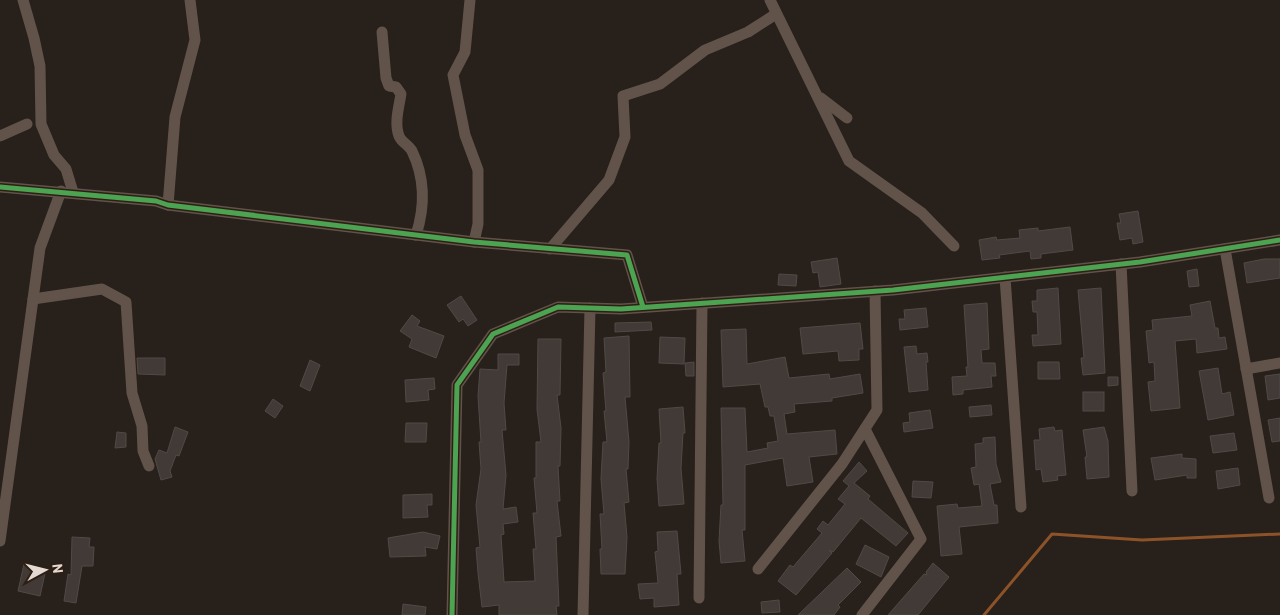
<svg xmlns="http://www.w3.org/2000/svg" width="1280" height="615" font-family="Barlow,sans-serif">
  <style>
    .lines { fill: none; stroke-linecap: round; stroke-linejoin: round }
    .stream { stroke: #8c5329; stroke-width: 3 }
    .building { fill: #423a36; stroke: #504945 }
    .minor { stroke: #61534a; stroke-width: 11 }
    .cycleway-casing { stroke: #2e1f15; stroke-width: 8 }
    .cycleway { stroke: #4ca352; stroke-width: 5 }
  </style>
  <rect width="100%" height="100%" fill="#28201b"/>
  <g class="lines">
    <polyline class="stream" points="984,615 1052,534 1142,540 1280,534"/>
  </g>
  <g class="building">
    <polygon points="1138,211 1143,242 1133,244 1132,238 1120,240 1117,223 1121,223 1119,214"/>
    <polygon points="1070,227 1073,250 1041,254 1041,258 1031,259 1030,251 999,255 1000,258 982,260 979,240 996,237 997,240 1020,238 1019,230 1038,228 1038,231"/>
    <polygon points="837,258 841,284 820,287 818,272 813,273 811,262"/>
    <polygon points="1264,259 1280,259 1280,278 1247,283 1244,263"/>
    <polygon points="1197,269 1199,286 1189,287 1187,271"/>
    <polygon points="779,274 797,275 796,286 778,285"/>
    <polygon points="1058,288 1061,344 1033,346 1032,335 1038,335 1037,312 1033,312 1032,301 1037,301 1037,290"/>
    <polygon points="1101,288 1105,373 1083,375 1081,358 1084,358 1078,290"/>
    <polygon points="461,296 477,320 468,326 463,319 459,322 447,305"/>
    <polygon points="1210,301 1215,328 1218,328 1219,338 1225,337 1227,349 1197,353 1196,339 1175,341 1180,408 1151,411 1148,382 1155,381 1154,362 1149,363 1146,331 1153,330 1152,320 1192,316 1190,305"/>
    <polygon points="987,303 989,349 981,350 982,363 995,363 996,376 991,376 992,387 963,390 963,394 953,395 952,377 967,376 966,367 968,367 964,305"/>
    <polygon points="926,308 928,327 900,330 899,319 905,319 904,310"/>
    <polygon points="412,315 420,321 417,326 444,336 436,358 409,347 412,339 400,331"/>
    <polygon points="651,322 652,330 615,332 615,323"/>
    <polygon points="860,323 863,349 859,349 859,360 839,361 838,351 803,354 800,328"/>
    <polygon points="746,329 747,364 785,357 789,378 829,374 830,379 860,374 863,393 832,398 832,401 794,404 795,412 784,414 787,434 835,430 837,454 809,457 813,482 787,486 783,458 745,465 745,530 742,530 745,561 721,563 719,541 721,505 723,505 721,408 745,408 747,452 768,448 767,443 778,441 774,416 770,416 768,407 765,407 760,384 723,387 721,330"/>
    <polygon points="629,336 630,397 625,397 629,442 628,469 626,469 629,502 624,503 627,537 625,574 601,574 600,549 602,549 600,514 604,514 601,479 603,442 607,442 604,411 606,411 603,373 606,372 604,338"/>
    <polygon points="660,337 685,338 684,364 659,363"/>
    <polygon points="538,339 561,339 560,395 557,395 561,428 560,466 558,466 560,501 557,501 561,536 556,537 559,606 556,606 557,615 499,615 499,605 482,607 478,573 476,548 480,547 476,505 481,469 479,442 481,442 478,396 480,369 498,370 498,354 519,354 519,365 507,365 504,403 506,430 502,430 506,475 503,509 516,507 518,522 503,524 504,534 501,535 504,582 535,581 533,549 536,549 533,513 537,513 534,478 536,478 536,442 541,442 537,409"/>
    <polygon points="916,346 917,354 927,353 928,362 926,362 928,390 909,392 904,347"/>
    <polygon points="137,358 165,358 165,375 138,374"/>
    <polygon points="310,360 320,365 310,391 300,386"/>
    <polygon points="694,362 694,376 686,376 685,363"/>
    <polygon points="1038,362 1059,362 1060,379 1038,379"/>
    <polygon points="1218,368 1222,394 1230,392 1234,415 1208,420 1199,371"/>
    <polygon points="1280,374 1280,398 1268,400 1265,376"/>
    <polygon points="1108,377 1118,377 1118,385 1108,386"/>
    <polygon points="434,378 435,389 428,390 429,400 406,402 405,380"/>
    <rect x="1083" y="392" width="21" height="19"/>
    <polygon points="273,399 283,406 275,418 265,411"/>
    <polygon points="991,405 992,415 970,417 969,407"/>
    <polygon points="683,407 685,433 683,433 681,468 684,504 659,506 657,479 659,443 661,443 659,409"/>
    <polygon points="930,410 933,428 904,432 903,423 910,422 909,413"/>
    <polygon points="1280,418 1280,441 1272,442 1268,420"/>
    <polygon points="406,423 427,423 426,442 405,442"/>
    <polygon points="175,427 188,432 179,456 176,455 170,471 172,477 161,480 155,459 159,450 167,453"/>
    <polygon points="1054,427 1055,431 1062,430 1066,475 1057,476 1058,480 1043,482 1041,469 1036,470 1034,440 1040,440 1039,429"/>
    <polygon points="1104,427 1108,441 1109,477 1087,479 1085,457 1087,457 1083,430"/>
    <polygon points="117,432 126,433 126,447 115,448"/>
    <polygon points="1234,433 1237,450 1213,453 1210,436"/>
    <polygon points="995,437 996,464 1001,482 990,484 994,505 997,505 998,523 959,527 962,554 941,556 937,506 957,504 958,508 982,506 979,484 974,485 971,468 976,467 975,444 983,443 983,438"/>
    <polygon points="1182,454 1182,458 1196,459 1196,478 1187,478 1187,475 1155,480 1151,458"/>
    <polygon points="859,462 867,471 854,483 870,496 868,499 908,533 896,546 861,518 833,552 829,550 832,553 796,595 778,581 790,565 793,567 822,533 817,529 823,521 828,525 845,504 838,499 849,486 843,481"/>
    <polygon points="1238,468 1240,485 1218,489 1216,471"/>
    <polygon points="913,481 933,482 931,498 912,497"/>
    <polygon points="432,494 432,505 427,505 428,517 403,518 403,495"/>
    <polygon points="677,531 681,574 677,574 679,605 654,607 654,598 640,599 638,584 658,583 655,552 658,551 657,532"/>
    <polygon points="423,532 440,536 437,549 425,547 426,556 390,557 388,538"/>
    <polygon points="72,537 90,538 89,547 94,547 93,566 82,566 76,603 64,601 68,574 71,575"/>
    <polygon points="865,545 889,557 881,577 856,564"/>
    <polygon points="933,563 949,577 918,615 888,615 924,574 927,575 926,572"/>
    <polygon points="24,564 46,569 40,596 18,591"/>
    <polygon points="847,568 861,582 838,605 840,607 834,615 798,615"/>
    <polygon points="779,600 780,612 762,613 761,602"/>
    <polygon points="403,604 426,607 425,615 402,615"/>
  </g>
  <g class="lines">
    <g class="minor">
      <polyline points="23,0 34,38 40,66 41,124 54,155 66,169 73,192"/>
      <polyline points="470,0 465,52 453,75 465,135 478,170 478,224 474,242"/>
      <polyline points="770,0 849,161 922,213 954,246"/>
      <path d="M382 32 386 78 389 86 396 87 401 94C399 107 394 123 399 136 401 142 409 145 412 151 425 178 425 207 416 235"/>
      <polyline points="821,98 847,118"/>
      <polyline points="0,136 27,124"/>
      <polyline points="0,187 156,201 168,205 474,242 627,255 643,307"/>
      <polyline points="168,205 175,117 195,40 190,0"/>
      <polyline points="550,249 609,180 625,137 623,96 660,84 705,50 748,32 776,14"/>
      <polyline points="1225,249 1269,498"/>
      <polyline points="1121,264 1132,491"/>
      <polyline points="1005,277 1021,507"/>
      <polyline points="33,299 102,289 126,302 132,393 142,426 143,451 149,466"/>
      <polyline points="1246,369 1280,363"/>
      <polyline points="0,541 40,248 61,191"/>
      <polyline points="758,569 842,464 877,410 875,291"/>
      <polyline points="699,598 702,303"/>
      <polyline points="452,615 457,385 493,334 558,307 621,309 893,290 1140,262 1280,240"/>
      <polyline points="583,615 590,308"/>
      <polyline points="862,615 921,539 865,429"/>
    </g>
    <g class="cycleway-casing">
      <g id="cycleway">
        <polyline points="0,187 156,201 168,205 474,242 627,255 643,307"/>
        <polyline points="452,615 457,385 493,334 558,307 621,309 893,290 1140,262 1280,240"/>
      </g>
    </g>
    <use href="#cycleway" class="cycleway"/>
  </g>
  <g transform="translate(45 570) rotate(83)" stroke="#2e1f15" stroke-width="4" paint-order="stroke">
  <path d="M0-4L9 19L0 12L-9 19Z" fill="#e5dad3"/>
  <text y="-8" font-size="14" font-weight="bold" text-anchor="middle" fill="#e5dad3">N</text>
  </g>
</svg>
